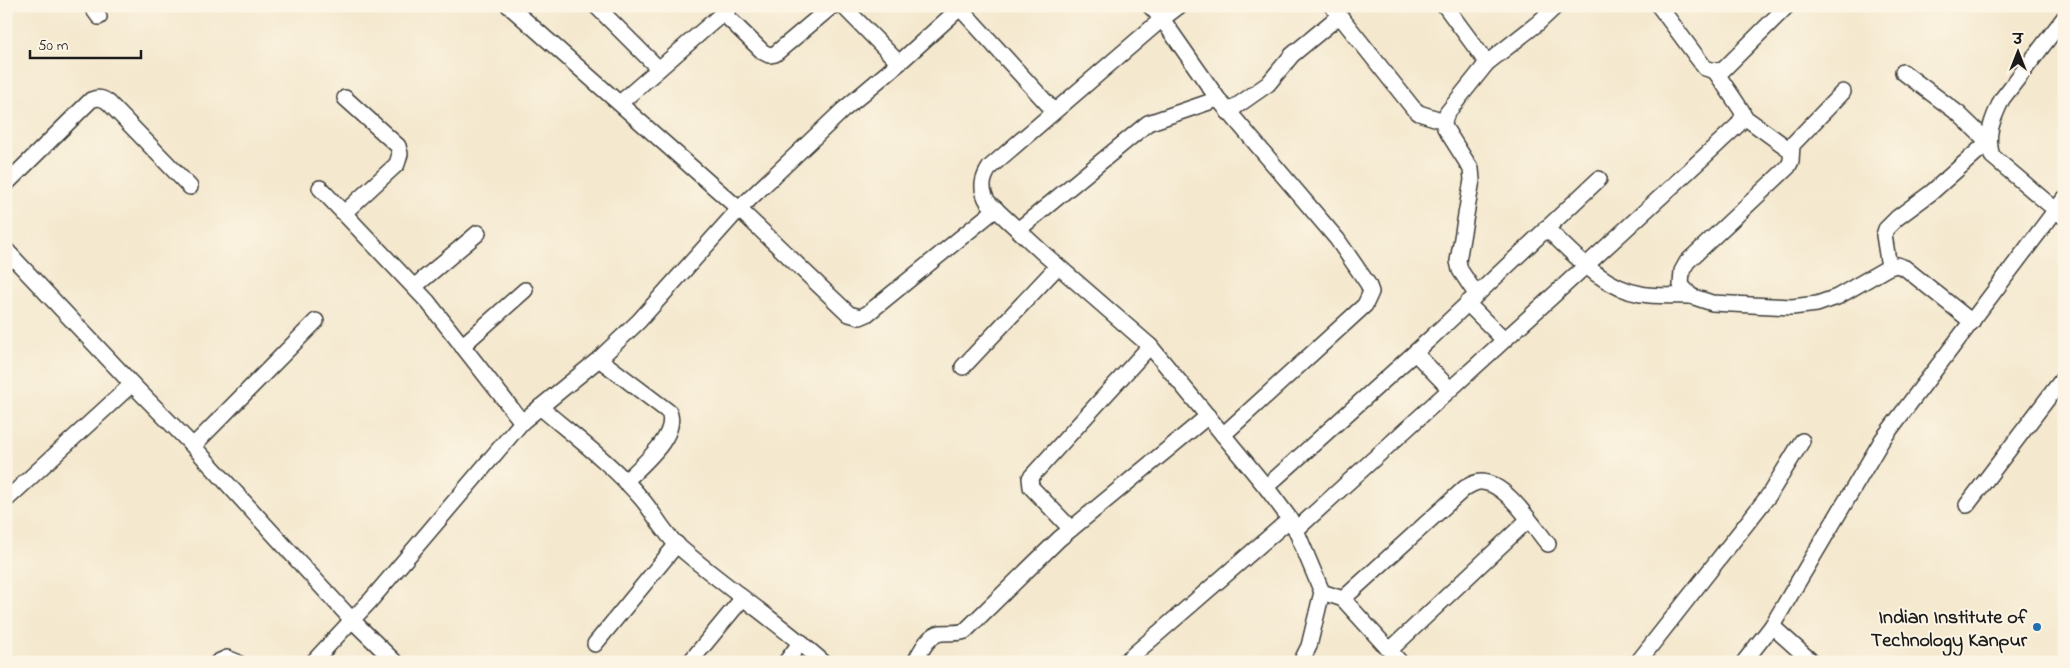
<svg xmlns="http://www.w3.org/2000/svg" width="2070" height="668" font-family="'Indie Flower','Playpen Sans Deva',sans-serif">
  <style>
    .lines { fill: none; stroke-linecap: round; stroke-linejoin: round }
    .minor-casing { stroke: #3c3b37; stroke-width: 18 }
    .minor { stroke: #fff; stroke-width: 15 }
    .poi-dot { fill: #1f6fb2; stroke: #fcf5e5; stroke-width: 2 }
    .labels { text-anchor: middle; stroke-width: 4; stroke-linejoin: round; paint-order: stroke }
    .poi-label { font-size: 20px; font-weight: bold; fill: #1c1c1c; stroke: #fcf5e5; text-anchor: end }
  </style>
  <rect width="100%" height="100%" fill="#fcf5e5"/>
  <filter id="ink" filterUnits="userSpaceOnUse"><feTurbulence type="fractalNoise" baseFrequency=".02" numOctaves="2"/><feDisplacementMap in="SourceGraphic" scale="10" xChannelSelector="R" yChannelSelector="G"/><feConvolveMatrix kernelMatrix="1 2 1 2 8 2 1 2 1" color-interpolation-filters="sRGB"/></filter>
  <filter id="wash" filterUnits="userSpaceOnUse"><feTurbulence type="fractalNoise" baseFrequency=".0096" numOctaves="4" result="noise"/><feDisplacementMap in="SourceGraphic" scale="20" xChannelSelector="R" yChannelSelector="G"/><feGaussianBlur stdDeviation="1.12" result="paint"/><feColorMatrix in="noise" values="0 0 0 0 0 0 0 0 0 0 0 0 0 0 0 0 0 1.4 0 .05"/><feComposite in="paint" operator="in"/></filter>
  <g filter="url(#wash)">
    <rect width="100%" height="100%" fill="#f4e8ce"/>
  </g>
  <g filter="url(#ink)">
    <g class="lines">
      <g class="minor-casing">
        <g id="minor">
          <polyline points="91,6 99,17"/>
          <polyline points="509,6 739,209 849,314 860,317 867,314 996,209"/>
          <polyline points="596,6 659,69"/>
          <polyline points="843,6 899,63"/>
          <polyline points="1150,6 1162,19 1218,99 1337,239 1368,284 1371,292 1365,305 1223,435"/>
          <path d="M1179 6 1162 19 990 167C982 179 980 189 988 202L1043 253 1150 346 1266 487 1290 519 1296 530 1322 592 1309 646 1301 662"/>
          <polyline points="1332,6 1413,108 1419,113 1444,121"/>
          <polyline points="1445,6 1487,63"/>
          <polyline points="1659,6 1705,68 1715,71 1723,70 1787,6"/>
          <polyline points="960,8 1054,111"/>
          <polyline points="723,13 763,52 769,55 775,54 832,6"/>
          <polyline points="1843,92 1792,145 1791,161 1788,167 1687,262 1682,271 1681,285 1691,296 1712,303 1792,307 1817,304 1837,297 1889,267 1897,265 1905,268 1972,322"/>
          <polyline points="620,103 731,6"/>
          <polyline points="1228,112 1268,84 1292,55 1339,16"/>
          <polyline points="1743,116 1790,150"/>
          <path d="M6 184 91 100C99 97 103 98 109 103L190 187"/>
          <polyline points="320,188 428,302 522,422"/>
          <polyline points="344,213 397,164 400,154 398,146 345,98"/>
          <path d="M2064 217 1992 156C1985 135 1993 118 2002 99L2064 18"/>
          <path d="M1546 228C1573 253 1602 288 1641 294 1657 297 1675 295 1691 296"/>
          <polyline points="1018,230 1148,123 1218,99"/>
          <polyline points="6,250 132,384"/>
          <polyline points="1889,267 1884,235 1886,229 1897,218 1932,192 1988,142 1959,114 1903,72"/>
          <polyline points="414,287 478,233"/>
          <polyline points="1476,294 1460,270 1458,261 1472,180 1471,169 1445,128 1444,121 1447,113 1487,63 1538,23 1556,6"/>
          <polyline points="1467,303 1504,340"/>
          <polyline points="462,346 525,290"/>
          <polyline points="1415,353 1449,388"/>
          <path d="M599 359 669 412C679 436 641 465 625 482"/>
          <polyline points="963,367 1058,266"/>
          <path d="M540 407C574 436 612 464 641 498 654 513 664 533 678 546 725 587 777 621 823 662"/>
          <polyline points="193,446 316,321"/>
          <polyline points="1266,487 1431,338 1599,179"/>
          <polyline points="6,500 132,384 193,446 352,620 370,601 522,422 599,359 639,321 739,209 842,111 899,63 962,6"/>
          <polyline points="1967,505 2064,377"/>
          <polyline points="1071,529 1031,487 1030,478 1150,346"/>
          <path d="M1296 530C1443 395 1592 262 1738 125L1743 116 1742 111 1715 71"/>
          <path d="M1322 592 1343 599 1465 488C1470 485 1475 482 1480 482 1505 481 1533 526 1548 544"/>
          <polyline points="1343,599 1400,662"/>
          <polyline points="1772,626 1812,662"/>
          <polyline points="595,644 677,544"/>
          <polyline points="1390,650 1528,520"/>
          <polyline points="218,662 227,658 237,662"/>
          <polyline points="313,662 352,620 395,662"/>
          <polyline points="690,662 742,599"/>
          <polyline points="786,662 801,642"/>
          <path d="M915 662C921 651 928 635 941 633 950 632 957 634 965 631L1059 539 1208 416"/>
          <polyline points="1125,662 1290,519"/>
          <polyline points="1638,662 1769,495 1802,441"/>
          <polyline points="1744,662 1772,626 1882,440 2064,199"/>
        </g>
      </g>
      <use href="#minor" class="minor"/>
    </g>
  </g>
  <circle class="poi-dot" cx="2037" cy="627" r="5"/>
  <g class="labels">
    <g class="poi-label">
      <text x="2027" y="623">Indian Institute of<tspan x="2027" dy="23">Technology Kanpur</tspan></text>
    </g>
  </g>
  <rect width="2070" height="668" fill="none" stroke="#fcf5e5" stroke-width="25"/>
  <g transform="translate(2018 52)" stroke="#fcf5e5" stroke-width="4" paint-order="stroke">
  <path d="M0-4L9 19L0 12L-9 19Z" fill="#1c1c1c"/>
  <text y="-8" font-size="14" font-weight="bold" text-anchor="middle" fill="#1c1c1c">उ</text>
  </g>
  <path d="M30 50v8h111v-8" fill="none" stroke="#1c1c1c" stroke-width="2.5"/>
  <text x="38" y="50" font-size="15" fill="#1c1c1c" stroke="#fcf5e5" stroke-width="4" paint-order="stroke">50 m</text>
</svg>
